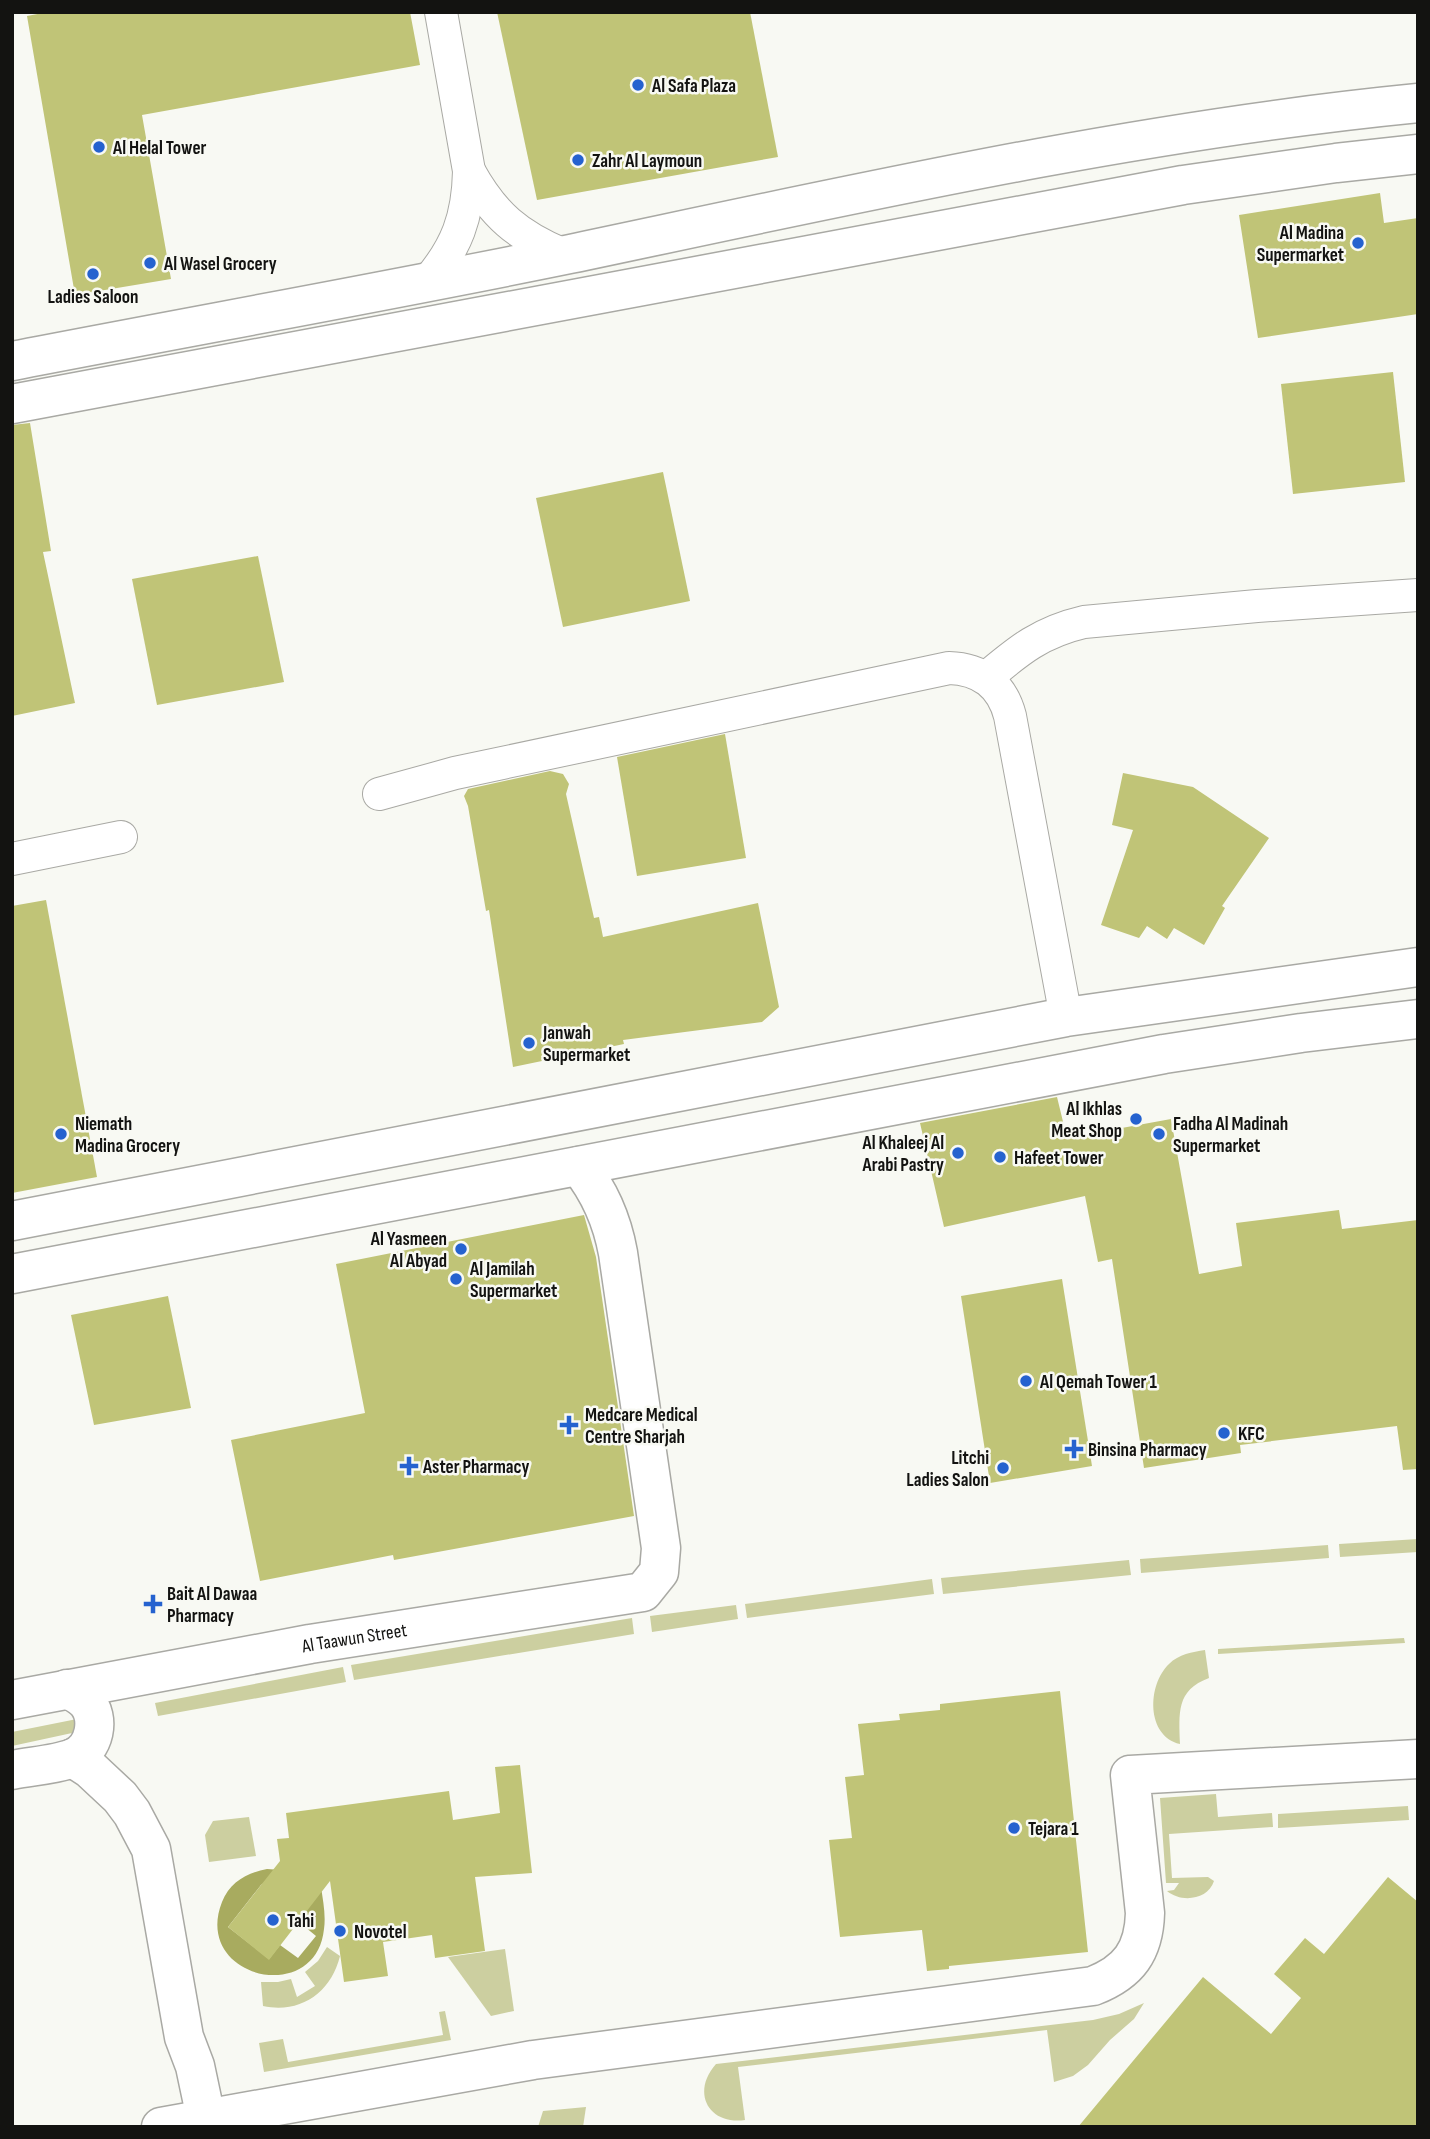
<svg xmlns="http://www.w3.org/2000/svg" width="1430" height="2139" font-family="'Sofia Sans Condensed',sans-serif">
  <style>
    .green { fill: #cccfa0 }
    .water { fill: #a8ab5f }
    .building { fill: #c0c477 }
    .lines { fill: none; stroke-linecap: round; stroke-linejoin: round }
    .minor-casing { stroke: #a9a9a4; stroke-width: 34 }
    .tertiary-casing { stroke: #a9a9a4; stroke-width: 41 }
    .secondary-casing { stroke: #a9a9a4; stroke-width: 41 }
    .minor { stroke: #fff; stroke-width: 32 }
    .tertiary { stroke: #fff; stroke-width: 38 }
    .secondary { stroke: #fff; stroke-width: 38 }
    .poi-dot { fill: #2562cf; stroke: #f8f9f3; stroke-width: 2.5 }
    .labels { text-anchor: middle; stroke-width: 5; stroke-linejoin: round; paint-order: stroke }
    .poi-label { font-size: 19px; font-weight: bold; fill: #131311; stroke: #f8f9f3; text-anchor: start }
    .street-label { font-size: 19px; fill: #131311; stroke: #f8f9f3 }
  </style>
  <rect width="100%" height="100%" fill="#f8f9f3"/>
  <g class="green">
    <polygon points="1418,1539 1418,1552 1340,1557 1339,1544"/>
    <polygon points="1328,1545 1329,1558 1141,1573 1140,1559"/>
    <polygon points="1129,1560 1131,1575 943,1594 941,1578"/>
    <polygon points="932,1579 934,1594 747,1618 745,1604"/>
    <polygon points="736,1605 738,1619 652,1632 650,1616"/>
    <polygon points="632,1618 634,1634 354,1680 351,1665"/>
    <polygon points="1404,1638 1405,1643 1218,1654 1218,1649"/>
    <path d="M1205 1650 1209 1678C1176 1690 1179 1713 1180 1744 1146 1736 1147 1685 1169 1664 1179 1654 1192 1652 1205 1650Z"/>
    <polygon points="343,1667 346,1682 158,1716 155,1703"/>
    <polygon points="82,1718 86,1730 12,1746 12,1732"/>
    <path d="M1216 1794 1218 1817 1272 1813 1273 1827 1169 1834 1172 1878 1208 1877 1214 1881C1208 1900 1181 1903 1167 1891L1174 1890 1179 1883H1166L1160 1798Z"/>
    <polygon points="1408,1806 1409,1820 1278,1828 1278,1814"/>
    <polygon points="249,1817 256,1856 209,1862 205,1835 213,1821"/>
    <path d="M327 1947 340 1956C331 1993 300 2014 263 2006L261 1982H278L291 1979 297 1997 315 1986 305 1972 318 1961Z"/>
    <polygon points="505,1949 514,2011 491,2016 448,1957"/>
    <path d="M1144 2003 1134 2019 1110 2040 1088 2065 1073 2076 1054 2082 1047 2030 738 2067 745 2120C708 2125 691 2092 716 2064L1093 2020 1119 2014Z"/>
    <polygon points="445,2011 451,2040 264,2072 259,2043 283,2039 288,2062 443,2035 439,2012"/>
    <polygon points="586,2107 583,2127 538,2127 543,2111"/>
  </g>
  <path class="water" d="M267 1869 281 1870 261 1885 228 1927 269 1959 280 1945 298 1958 316 1936 299 1922 321 1887C323 1901 326 1915 324 1929 316 2007 192 1978 222 1902 230 1882 247 1873 267 1869Z"/>
  <g class="building">
    <polygon points="48,12 410,12 420,65 142,115 171,279 75,295 27,16"/>
    <polygon points="497,12 750,12 778,157 537,200"/>
    <polygon points="1380,193 1384,223 1418,218 1418,314 1258,338 1239,215"/>
    <polygon points="1393,372 1405,482 1293,494 1281,384"/>
    <polygon points="30,423 51,551 43,552 75,703 12,716 12,425"/>
    <polygon points="663,472 690,601 563,627 536,498"/>
    <polygon points="258,556 284,682 157,705 132,579"/>
    <polygon points="725,734 746,858 637,876 617,757"/>
    <polygon points="550,771 563,774 569,784 566,794 594,918 599,917 603,937 758,903 779,1007 762,1022 623,1040 624,1044 513,1067 489,910 486,911 468,806 464,796 468,789"/>
    <polygon points="1123,773 1193,787 1269,838 1222,906 1225,908 1204,945 1174,928 1167,939 1147,926 1139,938 1101,925 1133,830 1112,825"/>
    <polygon points="46,900 97,1177 12,1193 12,906"/>
    <polygon points="1057,1097 1067,1138 1171,1119 1199,1274 1242,1266 1236,1223 1339,1210 1342,1229 1418,1220 1418,1469 1403,1470 1397,1426 1240,1445 1241,1453 1144,1468 1112,1259 1098,1262 1085,1196 944,1227 920,1123"/>
    <polygon points="584,1215 596,1257 634,1516 394,1560 393,1555 260,1581 231,1440 365,1413 336,1264"/>
    <polygon points="1062,1279 1092,1466 990,1483 961,1296"/>
    <polygon points="168,1296 191,1408 94,1425 71,1315"/>
    <polygon points="1060,1691 1088,1952 949,1966 949,1969 927,1971 922,1930 840,1937 829,1840 852,1838 845,1777 864,1775 858,1724 900,1720 899,1714 940,1710 940,1704"/>
    <polygon points="520,1765 532,1873 475,1877 485,1951 435,1958 432,1935 383,1942 388,1976 344,1982 330,1881 269,1960 228,1927 280,1861 277,1839 289,1838 286,1813 449,1791 453,1820 500,1813 495,1767"/>
    <polygon points="1388,1877 1418,1902 1418,2127 1078,2127 1203,1977 1271,2034 1301,1998 1274,1974 1305,1938 1324,1954"/>
  </g>
  <g class="lines">
    <g class="minor-casing">
      <g id="minor">
        <path d="M469 171C493 215 518 236 564 255"/>
        <path d="M427 282C457 247 468 217 469 171L441 12"/>
        <path d="M986 678C1019 650 1041 632 1084 622L1257 606 1418 595"/>
        <path d="M379 794 455 773 949 668C981 669 1002 685 1010 716L1066 1017"/>
        <polyline points="12,859 121,837"/>
      </g>
    </g>
    <g class="tertiary-casing">
      <g id="tertiary">
        <polyline points="12,1221 1066,1017 1418,967"/>
        <polyline points="12,1274 1164,1054 1301,1033 1418,1019"/>
        <path id="s1" d="M12 1700 310 1644 643 1592 659 1572 661 1548 618 1253C612 1220 600 1192 579 1166"/>
        <polyline points="73,1758 90,1769 120,1797 132,1813 151,1849 184,2037 195,2066 206,2118"/>
        <path d="M12 1770C31 1766 55 1765 73 1758 95 1749 101 1718 86 1701 80 1695 74 1692 67 1689"/>
        <path d="M161 2127 533 2060 1093 1986C1129 1972 1144 1951 1145 1913L1130 1775 1418 1759"/>
      </g>
    </g>
    <g class="secondary-casing">
      <g id="secondary">
        <path d="M12 361C198 325 384 292 570 254 850 195 1132 131 1418 103"/>
        <polyline points="12,404 1183,185 1336,163 1418,154"/>
      </g>
    </g>
    <use href="#minor" class="minor"/>
    <use href="#tertiary" class="tertiary"/>
    <use href="#secondary" class="secondary"/>
  </g>
  <g class="poi-dot">
    <circle cx="638" cy="85" r="7"/>
    <circle cx="99" cy="147" r="7"/>
    <circle cx="578" cy="160" r="7"/>
    <circle cx="1358" cy="243" r="7"/>
    <circle cx="150" cy="263" r="7"/>
    <circle cx="93" cy="274" r="7"/>
    <circle cx="529" cy="1043" r="7"/>
    <circle cx="1136" cy="1119" r="7"/>
    <circle cx="61" cy="1134" r="7"/>
    <circle cx="1159" cy="1134" r="7"/>
    <circle cx="958" cy="1153" r="7"/>
    <circle cx="1000" cy="1157" r="7"/>
    <circle cx="461" cy="1249" r="7"/>
    <circle cx="456" cy="1279" r="7"/>
    <circle cx="1026" cy="1381" r="7"/>
    <path d="M565.5 1414.5h7v7h7v7h-7v7h-7v-7h-7v-7h7z"/>
    <circle cx="1224" cy="1433" r="7"/>
    <path d="M1070.5 1438.5h7v7h7v7h-7v7h-7v-7h-7v-7h7z"/>
    <path d="M405.5 1455.5h7v7h7v7h-7v7h-7v-7h-7v-7h7z"/>
    <circle cx="1003" cy="1468" r="7"/>
    <path d="M149.5 1593.5h7v7h7v7h-7v7h-7v-7h-7v-7h7z"/>
    <circle cx="1014" cy="1828" r="7"/>
    <circle cx="273" cy="1920" r="7"/>
    <circle cx="340" cy="1931" r="7"/>
  </g>
  <g class="labels">
    <g class="poi-label">
      <text x="652" y="92">Al Safa Plaza</text>
      <text x="113" y="154">Al Helal Tower</text>
      <text x="592" y="167">Zahr Al Laymoun</text>
      <text x="1344" y="239" text-anchor="end">Al Madina<tspan x="1344" dy="22">Supermarket</tspan></text>
      <text x="164" y="270">Al Wasel Grocery</text>
      <text x="93" y="303" text-anchor="middle">Ladies Saloon</text>
      <text x="543" y="1039">Janwah<tspan x="543" dy="22">Supermarket</tspan></text>
      <text x="1122" y="1115" text-anchor="end">Al Ikhlas<tspan x="1122" dy="22">Meat Shop</tspan></text>
      <text x="75" y="1130">Niemath<tspan x="75" dy="22">Madina Grocery</tspan></text>
      <text x="1173" y="1130">Fadha Al Madinah<tspan x="1173" dy="22">Supermarket</tspan></text>
      <text x="944" y="1149" text-anchor="end">Al Khaleej Al<tspan x="944" dy="22">Arabi Pastry</tspan></text>
      <text x="1014" y="1164">Hafeet Tower</text>
      <text x="447" y="1245" text-anchor="end">Al Yasmeen<tspan x="447" dy="22">Al Abyad</tspan></text>
      <text x="470" y="1275">Al Jamilah<tspan x="470" dy="22">Supermarket</tspan></text>
      <text x="1040" y="1388">Al Qemah Tower 1</text>
      <text x="585" y="1421">Medcare Medical<tspan x="585" dy="22">Centre Sharjah</tspan></text>
      <text x="1238" y="1440">KFC</text>
      <text x="1088" y="1456">Binsina Pharmacy</text>
      <text x="989" y="1464" text-anchor="end">Litchi<tspan x="989" dy="22">Ladies Salon</tspan></text>
      <text x="423" y="1473">Aster Pharmacy</text>
      <text x="167" y="1600">Bait Al Dawaa<tspan x="167" dy="22">Pharmacy</tspan></text>
      <text x="1028" y="1835">Tejara 1</text>
      <text x="287" y="1927">Tahi</text>
      <text x="354" y="1938">Novotel</text>
    </g>
    <g class="street-label">
      <text dy="7" stroke="none"><textPath href="#s1" startOffset="348">Al Taawun Street</textPath></text>
    </g>
  </g>
  <rect width="1430" height="2139" fill="none" stroke="#131311" stroke-width="28"/>
</svg>
